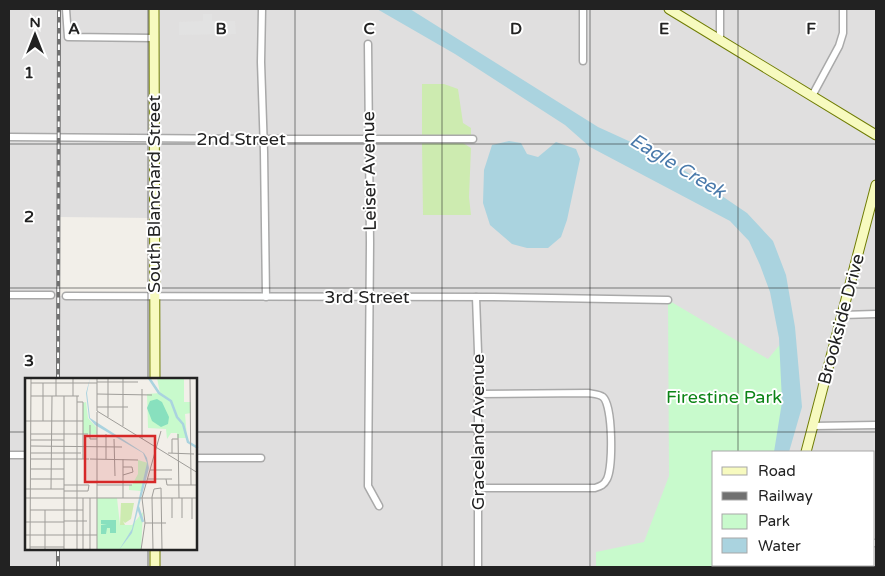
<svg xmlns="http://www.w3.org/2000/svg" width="885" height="576" font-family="'Varela Round',sans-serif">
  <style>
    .residential { fill: #e0dfdf; fill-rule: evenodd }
    .grass { fill: #cdebb0 }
    .park { fill: #c8facc }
    .parking { fill: #e2e2e2 }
    .water { fill: #aad3df }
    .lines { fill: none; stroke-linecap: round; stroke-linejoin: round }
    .street-casing { stroke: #a9a9a9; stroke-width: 9 }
    .secondary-casing { stroke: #707d05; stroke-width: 11 }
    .street { stroke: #fff; stroke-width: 6 }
    .secondary { stroke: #f7fabf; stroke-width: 9 }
    .rail-casing { stroke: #707070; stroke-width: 4 }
    .rail { stroke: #fff; stroke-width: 2; stroke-dasharray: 5.5; stroke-linecap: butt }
    .grid { fill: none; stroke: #222; stroke-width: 1; stroke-opacity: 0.55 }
    .labels { text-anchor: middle; stroke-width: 4; stroke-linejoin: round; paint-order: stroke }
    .street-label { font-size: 18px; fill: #222; stroke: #fff }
    .park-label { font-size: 18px; fill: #0c8416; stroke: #fff }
    .water-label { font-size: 19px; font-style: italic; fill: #4a7aab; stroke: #fff }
    .inset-river { fill: none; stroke: #aad3df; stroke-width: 2.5 }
    .inset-road { fill: none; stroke: #9f9d99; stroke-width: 1 }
    .view { fill: #d62828; fill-opacity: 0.15; stroke: #d62828; stroke-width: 2.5 }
    .inset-edge { fill: none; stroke: #222; stroke-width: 2.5 }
    .grid-label { font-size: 16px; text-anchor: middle; font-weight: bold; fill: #222; stroke: #fff; stroke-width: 4; stroke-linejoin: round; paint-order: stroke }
  </style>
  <rect width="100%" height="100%" fill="#f2efe9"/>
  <path class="residential" d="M9 9H876V567H9ZM58 217 154 218 155 296H59ZM26 380H196V550H26ZM714 452H874V565H714Z"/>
  <g class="grass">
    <polygon points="422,84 444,84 458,89 463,123 471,128 471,136 422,136"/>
    <polygon points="422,143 463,143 471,148 469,197 471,215 423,215"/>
  </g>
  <polygon class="park" points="668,300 768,359 787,336 784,452 714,452 714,565 749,565 748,567 596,567 596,552 644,542 669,476"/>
  <polygon class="parking" points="203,14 212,14 212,21 235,21 236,34 179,35 179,22 203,21"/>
  <g class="water">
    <polygon points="377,9 410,9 598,127 666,158 747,213 773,241 786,275 795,327 802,407 789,452 774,452 782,402 779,338 770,292 760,265 749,241 730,221 590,147 565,125 455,54"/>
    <polygon points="509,141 521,143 527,154 538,157 556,142 576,149 580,159 567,220 561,237 548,248 527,248 512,244 490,225 483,203 484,170 492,145"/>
  </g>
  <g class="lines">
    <g class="street-casing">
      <g id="street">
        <polyline points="66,9 68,37 154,38"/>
        <polyline points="262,9 261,62 264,152 266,297"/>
        <polyline points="583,9 583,61"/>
        <polyline points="720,9 720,40"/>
        <polyline points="368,44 370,243 368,486 379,506"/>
        <polyline points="812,96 839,46 843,33 843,9"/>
        <polyline points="9,137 263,139 473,139"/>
        <polyline points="9,295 51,295"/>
        <polyline points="66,296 493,297 668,300"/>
        <polyline points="476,297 478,352 478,567"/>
        <polyline points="842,315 876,314"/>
        <path d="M477 394 588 393C593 394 599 394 603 397 613 406 613 467 607 479 604 485 601 486 595 488H478"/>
        <polyline points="813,426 876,425"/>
        <polyline points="9,455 26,455"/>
        <polyline points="196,458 261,458"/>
        <polyline points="874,543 876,543"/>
      </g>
    </g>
    <g class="secondary-casing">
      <g id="secondary">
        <polyline points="154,9 155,380"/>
        <polyline points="669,9 876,135"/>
        <polyline points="806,452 876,185"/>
        <polyline points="155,550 155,567"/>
        <polyline points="775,567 776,565"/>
      </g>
    </g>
    <use href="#street" class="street"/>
    <use href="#secondary" class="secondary"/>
    <g class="rail-casing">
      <g id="rail">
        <polyline points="58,380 59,9"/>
        <polyline points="58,567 58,550"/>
      </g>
    </g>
    <use href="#rail" class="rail"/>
  </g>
  <path class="grid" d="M148 9V380M295 9V567M442 9V567M590 9V567M738 9V452M9 144H876M9 288H876M9 432H26M196 432H876M148 550V567M738 565V567"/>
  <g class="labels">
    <g class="street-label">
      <text x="241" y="145">2nd Street</text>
      <text transform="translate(369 171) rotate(-91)" y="6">Leiser Avenue</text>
      <text transform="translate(154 194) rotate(-90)" y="6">South Blanchard Street</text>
      <text x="367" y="303">3rd Street</text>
      <text transform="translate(841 319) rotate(-75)" y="6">Brookside Drive</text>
      <text transform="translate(478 432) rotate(-90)" y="6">Graceland Avenue</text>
    </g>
    <g class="park-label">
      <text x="724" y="403">Firestine Park</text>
    </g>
    <g class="water-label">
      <text transform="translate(678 165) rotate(31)" y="7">Eagle Creek</text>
    </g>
  </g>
  <g transform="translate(25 378)">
    <rect width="172" height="172" fill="#f2efe9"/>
    <path d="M96 125H109L106 141 100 145 98 143 100 147H95Z" fill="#cdebb0"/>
    <path d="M132 0H159V24H166V35L160 36 162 60H152V55H146L142 61 141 51 123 50 122 16 135 15ZM61 24 63 40 71 49 72 56H58V25ZM113 82 123 85 116 113 104 112V107H107L113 96ZM72 120H92L95 147H107L118 134 116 172H72Z" fill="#c8facc"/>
    <path d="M132 21 137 24 144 39 143 46 136 49 127 43 122 30 125 23ZM76 142H91V155H85V150H82L81 156H76V147L82 146H76Z" fill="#88e0be"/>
    <path d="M65 0 62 15 65 40 119 75 122 80 124 90 107 155 94 172 107 151 122 85 118 75 70 47 64 40 61 15Z" fill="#aad3df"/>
    <path class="inset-river" d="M124 0 134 15 146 23 152 39 158 46 163 64 173 70M113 129 118 144"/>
    <path class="inset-road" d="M31 0V18M72 0V33L173 95M83 0V39M98 0V48M165 0 166 107M72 4H113M6 5H72M117 11V61M72 16 127 17M6 18H54M39 18V172M48 18V0M52 24H58V56M72 29H103M72 34V172M0 43H58M18 43V5M65 47V61H72M6 56H63M81 56V81M153 56 154 120M89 61 90 98M6 62H39M6 68 97 69M6 75H56M143 75 169 76M147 75V61H153M6 81H64M58 81V56M65 81 113 82M98 81V120M98 89H107L108 94 98 97M6 91H39M125 92H147M6 101H39M122 101H147M141 101 142 107H173M39 107H64L63 113H39M72 107H107M0 111H39M26 111 27 18M0 120H173M58 120V172M147 120V140M157 120V140M167 120V141M5 132H58M39 143H62M0 144H39M120 145H141M0 157H72M5 169H39M5 172 6 0M20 172V132M52 172V18M65 172V120M116 172 120 145 117 120 136 53M128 172 127 119 129 111 136 110 137 172"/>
    <path class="view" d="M60 58H130V104H60Z"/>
    <rect width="172" height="172" class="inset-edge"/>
  </g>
  <g class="grid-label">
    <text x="74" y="34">A</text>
    <text x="221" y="34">B</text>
    <text x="369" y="34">C</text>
    <text x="516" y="34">D</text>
    <text x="664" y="34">E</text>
    <text x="811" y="34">F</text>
    <text x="29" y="78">1</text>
    <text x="29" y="222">2</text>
    <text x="29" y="366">3</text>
  </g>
  <rect width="885" height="576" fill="none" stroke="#222222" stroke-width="20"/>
  <rect x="712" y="451" width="162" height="115" fill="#ffffff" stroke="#a7a7a7"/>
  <rect x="722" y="467" width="25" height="8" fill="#f7fabf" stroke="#a7a7a7"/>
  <text x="758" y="476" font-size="15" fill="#222222">Road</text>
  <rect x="722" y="492" width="25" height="8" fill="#707070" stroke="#a7a7a7"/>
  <text x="758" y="501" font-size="15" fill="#222222">Railway</text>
  <rect x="722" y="514" width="25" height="15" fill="#c8facc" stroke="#a7a7a7"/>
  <text x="758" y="526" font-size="15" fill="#222222">Park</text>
  <rect x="722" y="538" width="25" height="15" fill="#aad3df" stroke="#a7a7a7"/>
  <text x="758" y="551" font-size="15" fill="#222222">Water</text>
  <g transform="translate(35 35)" stroke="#ffffff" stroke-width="4" paint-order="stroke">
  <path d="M0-4L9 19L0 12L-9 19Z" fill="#222222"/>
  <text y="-8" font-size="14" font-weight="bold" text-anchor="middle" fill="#222222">N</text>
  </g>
</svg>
